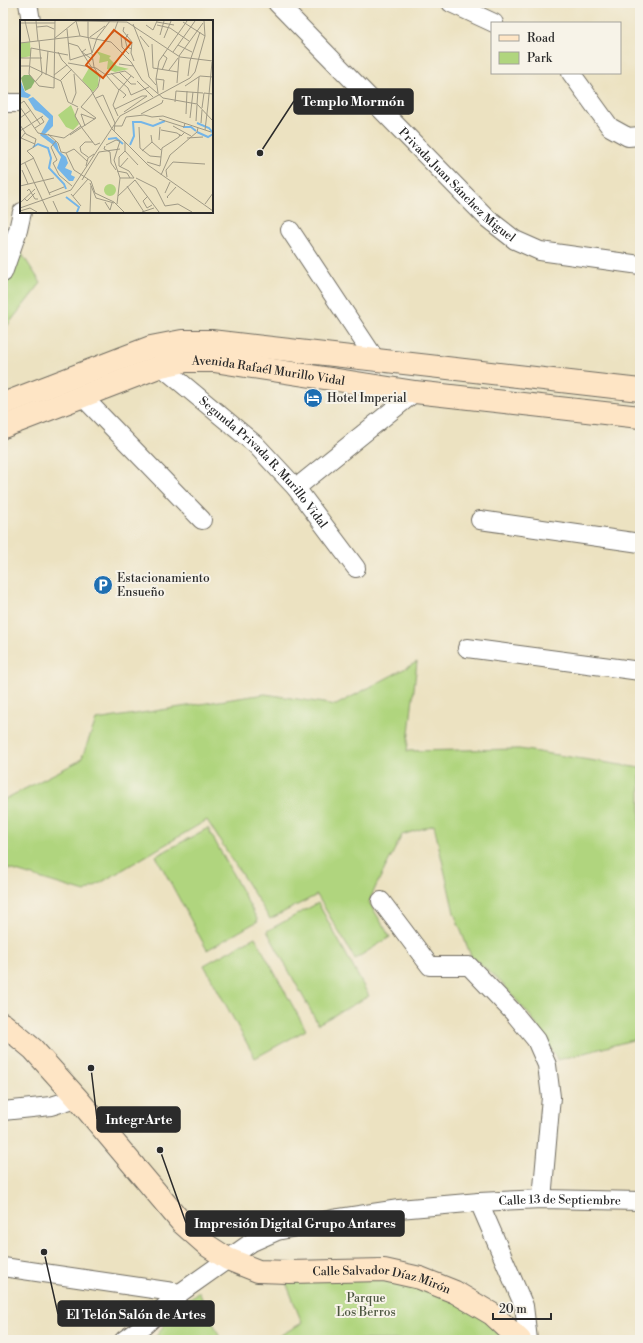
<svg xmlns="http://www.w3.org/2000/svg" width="643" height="1343" font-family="'Libre Bodoni',serif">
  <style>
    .green { fill: #b0d57e; stroke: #6e8054 }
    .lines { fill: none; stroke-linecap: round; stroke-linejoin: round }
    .street-casing { stroke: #6f6b60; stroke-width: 20 }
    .secondary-casing { stroke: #6f6b60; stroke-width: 24 }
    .street { stroke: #fff; stroke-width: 18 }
    .secondary { stroke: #fee5c5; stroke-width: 22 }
    .labels { text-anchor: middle; stroke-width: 4; stroke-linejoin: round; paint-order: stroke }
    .street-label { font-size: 12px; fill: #2b2b2b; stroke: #f7f3e8 }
    .poi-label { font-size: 12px; fill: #2b2b2b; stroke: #f7f3e8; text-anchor: start }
    .park-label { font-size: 12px; fill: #4c5640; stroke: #f7f3e8 }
    .inset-river { fill: none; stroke: #74b5e8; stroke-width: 2 }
    .inset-road { fill: none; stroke: #9f9985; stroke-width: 1 }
    .view { fill: #d5540f; fill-opacity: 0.15; stroke: #d5540f; stroke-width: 2 }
    .inset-edge { fill: none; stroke: #2b2b2b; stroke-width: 2 }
    .leader { fill: none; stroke: #2b2b2b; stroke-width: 1.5 }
    .callout-dot { fill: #2b2b2b; stroke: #f7f3e8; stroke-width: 1.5 }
    .callout { fill: #2b2b2b; stroke: #2b2b2b; stroke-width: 1.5 }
    .callout-label { font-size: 13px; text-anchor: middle; font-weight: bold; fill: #fff }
  </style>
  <rect width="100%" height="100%" fill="#f7f3e8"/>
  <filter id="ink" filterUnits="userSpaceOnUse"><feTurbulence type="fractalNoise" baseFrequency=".025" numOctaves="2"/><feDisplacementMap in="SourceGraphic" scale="8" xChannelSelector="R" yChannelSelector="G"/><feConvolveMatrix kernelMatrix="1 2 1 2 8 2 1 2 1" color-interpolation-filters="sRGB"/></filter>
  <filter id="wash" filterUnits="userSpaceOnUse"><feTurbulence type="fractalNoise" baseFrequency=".012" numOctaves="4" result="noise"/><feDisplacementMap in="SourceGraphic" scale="16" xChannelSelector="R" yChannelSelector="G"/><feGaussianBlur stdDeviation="0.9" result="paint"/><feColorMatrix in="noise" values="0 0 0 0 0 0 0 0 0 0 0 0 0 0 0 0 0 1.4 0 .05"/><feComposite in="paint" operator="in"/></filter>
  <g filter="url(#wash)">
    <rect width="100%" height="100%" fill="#ece2c1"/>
    <g class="green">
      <polygon points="18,248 41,283 3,331 3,289"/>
      <polygon points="417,662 407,751 519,749 640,768 640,1038 558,1060 532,1018 499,980 471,956 454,913 434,825 402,835 376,886 369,902 390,937 355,959 317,895 270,919 207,820 85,892 3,867 3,800 81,760 96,720 265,694 336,705"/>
      <polygon points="208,828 258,921 207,950 156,856"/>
      <polygon points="318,903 369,996 318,1024 267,931"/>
      <polygon points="255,937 306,1030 255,1058 204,965"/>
      <polygon points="307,1272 435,1284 519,1340 272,1340 302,1323 285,1280"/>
      <polygon points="199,1292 221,1340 154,1340 175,1308"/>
    </g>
  </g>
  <g filter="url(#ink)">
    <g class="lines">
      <g class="street-casing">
        <g id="street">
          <polyline points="28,3 31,21"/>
          <path id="s1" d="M277 3 488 219 515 240 540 251 640 265"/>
          <polyline points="451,3 494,23"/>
          <polyline points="571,73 610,127 628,137 640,136"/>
          <polyline points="3,103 21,103"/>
          <polyline points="290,230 376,360"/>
          <polyline points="3,273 18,230 22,212"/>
          <path id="s2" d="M161 366 256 445 296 488 356 568"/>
          <polyline points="82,396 202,520"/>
          <polyline points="296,488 415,392"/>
          <polyline points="480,520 640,543"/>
          <polyline points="467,648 640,671"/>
          <polyline points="381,901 430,966 469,966 513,1012 536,1040 547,1065 551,1097 542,1199"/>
          <polyline points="3,1111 51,1106 77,1098"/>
          <polyline points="479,1202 524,1306 528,1340"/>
          <polyline points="3,1267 180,1293"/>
          <path id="s3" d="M124 1340 145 1325 180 1293 252 1242 277 1231 333 1219 399 1209 479 1202 542 1199 640 1201"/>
        </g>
      </g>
      <g class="secondary-casing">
        <g id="secondary">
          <polyline points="3,404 151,347 182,341 211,341 640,390"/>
          <path id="s4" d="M3 427 161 366 186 361H214L415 392 640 417"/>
          <path id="s5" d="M3 1024 33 1049 77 1098 182 1223 208 1246 228 1259 258 1271 289 1272 384 1270 420 1278 455 1292 492 1314 520 1340"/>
        </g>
      </g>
      <use href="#street" class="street"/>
      <use href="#secondary" class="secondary"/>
    </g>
  </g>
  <defs>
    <g id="hotel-disc" transform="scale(1)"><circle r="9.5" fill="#1f6fb2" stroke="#f7f3e8"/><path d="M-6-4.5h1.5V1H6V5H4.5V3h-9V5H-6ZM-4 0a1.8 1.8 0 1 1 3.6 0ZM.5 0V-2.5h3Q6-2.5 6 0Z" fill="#fff"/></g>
    <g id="parking-disc" transform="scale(1)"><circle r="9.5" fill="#1f6fb2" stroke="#f7f3e8"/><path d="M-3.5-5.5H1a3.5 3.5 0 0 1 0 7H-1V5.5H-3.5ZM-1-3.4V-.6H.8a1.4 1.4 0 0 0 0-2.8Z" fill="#fff"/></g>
  </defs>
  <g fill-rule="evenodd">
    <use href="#hotel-disc" x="313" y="398"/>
    <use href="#parking-disc" x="103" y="585"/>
  </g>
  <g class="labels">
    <g class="street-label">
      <text dy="4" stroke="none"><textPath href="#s1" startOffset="256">Privada Juan Sánchez Miguel</textPath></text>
      <text dy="4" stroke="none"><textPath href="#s4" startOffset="278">Avenida Rafaél Murillo Vidal</textPath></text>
      <text dy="4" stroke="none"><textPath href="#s2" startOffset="141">Segunda Privada R. Murillo Vidal</textPath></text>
      <text dy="4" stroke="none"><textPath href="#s3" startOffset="474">Calle 13 de Septiembre</textPath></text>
      <text dy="4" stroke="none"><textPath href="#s5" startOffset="484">Calle Salvador Díaz Mirón</textPath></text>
    </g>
    <g class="poi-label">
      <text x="327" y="402">Hotel Imperial</text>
      <text x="117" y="582">Estacionamiento<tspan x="117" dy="14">Ensueño</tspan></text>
    </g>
    <g class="park-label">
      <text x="366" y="1302">Parque<tspan x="366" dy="14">Los Berros</tspan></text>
    </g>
  </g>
  <g transform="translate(20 20)">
    <rect width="193" height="193" fill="#ece2c1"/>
    <path d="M10 22 11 36 1 38 0 23ZM76 31 91 36 89 38 97 46 109 49 95 52 87 49 88 41 79 43 80 36ZM69 48 79 53 78 66 73 72 62 60ZM51 85 59 104 53 110 46 107 38 95ZM84 170a6 6 0 1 1 12 0a6 6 0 1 1-12 0Z" fill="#b0d57e"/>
    <path d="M4 55H10L15 61 11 68 5 71 1 58Z" fill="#8cb66d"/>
    <path d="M0 59 5 72 11 75 8 78 0 77ZM13 77 33 96V106L25 114 37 123 39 131 46 137 48 143 45 148 52 151 51 155 55 157 53 161H49L37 148 41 137 32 124 20 115 29 99 22 93 15 90 8 79Z" fill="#74b5e8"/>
    <path class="inset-river" d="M177 103 189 108 193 113M163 107H171L176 111M177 112 188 117 193 114M88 119 96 118 103 124M110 125 114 116 113 102H121L133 106 145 101M13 127 18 124 28 128 31 138 29 148 44 164 46 169M46 177 59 187 57 192"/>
    <path class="inset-road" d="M5 1 10 22M16 1 18 21M56 1 60 16M137 2 154 5M163 2 185 16M0 3H35M113 4 124 32 129 57 136 65M126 5 133 10 137 1M137 5 150 8 169 21M17 7 27 6 34 9M104 7 103 11 112 22 111 33 114 41M47 9 50 40M108 14 105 19 107 27 112 29M101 15 102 27 109 34M140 15 144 1M120 16 129 27M68 17V1M68 17 72 33M70 17 85 6M35 18 56 1 107 2 160 37 193 41M144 18 151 1M84 21 94 12 98 1M0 23 60 16 91 22 111 42 122 60 143 78 177 84 193 101M48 23 58 26 72 48M132 24 133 48 158 52M158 25 172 32M11 28 9 54 19 66 34 68 35 1M11 28 48 35M66 29 62 32 73 40M38 32 42 40 71 70 92 109 128 145 193 191M153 32 175 1M72 33 77 18 90 1M72 34 74 47 80 58 78 67 73 73M159 36 183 3M0 38H22M50 40 72 33M48 43 76 48 86 55 99 70 93 85 98 96M99 44 114 46M0 46H9L41 61 48 82 58 87M142 50 147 38 143 35M149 50 158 38M99 52 111 64H116M91 53 108 68 111 75M26 55 28 31M34 55 47 45M86 55 105 51 114 58M168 56 170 41 180 12M180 56 193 57M136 59 144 60 143 70M40 61 52 49M117 61 133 77M15 62 22 54 19 21M157 63 159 37M165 66 180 56M99 69 106 75 103 78M99 70 111 56M138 73 136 59 139 41 167 1M111 75 129 67M76 78 83 75 95 103 94 111M155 82 156 71 183 73M52 83 56 73 54 54M0 84 4 81 20 104M177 84 179 57M188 85 192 42M0 87 18 113 44 118 61 106M58 88 55 96 62 108 75 125 80 123M182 88 184 73 193 74M95 89 122 76H127L104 92M121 94 142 83 143 80M166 94 167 71M0 98 11 90M170 98 173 72M139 99 164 107 165 103M176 101 177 85M181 103 182 90M0 105 6 114 16 119 14 127 7 131 13 137 30 175M65 106 61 94 75 99M94 106H102L106 97 124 95 132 97 143 96 191 112M153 106 171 116M119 107 120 128 130 136 141 137M15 108 24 102 21 97M141 110 157 113 161 116 165 112M185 110 188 85M0 111 23 96M5 113 1 118 15 124M28 114 38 123 41 132 46 133M50 115 76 98 61 87 73 73M131 115 132 122 141 130M167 118 183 117M139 120 140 107M36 121 31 127 37 140 33 143 39 155 52 166M105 122V131L118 145M86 125 96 120 100 121 94 140M85 126 84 129 90 132 91 143 96 150M105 131 99 137V146L109 151 114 158M122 131 132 122M79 132 100 129M46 133 54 150 71 161 75 173 94 182 104 192M46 133 54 129 67 141M68 137 61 132 60 127 65 122H73M94 140 100 158 97 184M127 142 140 146 142 128 159 117 160 114M5 143 28 192M0 145 14 138M66 146 68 138 74 134M100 147 108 138M2 150 8 164M97 151 107 153 110 158M141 155 150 135 177 112 178 108M147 157 146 150 153 142 185 144M100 158H114M116 158 136 168 145 186 158 184 172 192M62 160 79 132M115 160 139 192M70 163 76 178 94 183M0 166 34 158M107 166 124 192M7 171 9 169 15 179H18M29 173 44 167M145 173 150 162M51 174 61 186M53 176 68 159M98 176 115 160M128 176 123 181 127 188 132 185M4 178 7 181 15 173M148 178 147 177 156 167M33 181 38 192M1 182 15 169M85 182 90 190 92 183M185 184 193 173M0 188 51 170 100 96 170 58 175 52 185 16 184 1M0 191 10 188 17 192M70 192 71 166M122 192 134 188"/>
    <path class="view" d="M94 10 111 23 83 58 66 45Z"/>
    <rect width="193" height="193" class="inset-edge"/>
  </g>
  <path class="leader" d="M260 153L294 101M91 1068L97 1119M160 1150L186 1223M44 1252L58 1314"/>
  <g class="callout-dot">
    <circle cx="260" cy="153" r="4"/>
    <circle cx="91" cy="1068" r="4"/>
    <circle cx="160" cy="1150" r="4"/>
    <circle cx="44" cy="1252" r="4"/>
  </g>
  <g class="callout">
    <rect x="294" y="89" width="119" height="25" rx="4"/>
    <rect x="97" y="1107" width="83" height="25" rx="4"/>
    <rect x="186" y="1211" width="218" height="25" rx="4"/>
    <rect x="58" y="1301" width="156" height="25" rx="4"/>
  </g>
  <g class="callout-label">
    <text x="353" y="106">Templo Mormón</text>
    <text x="139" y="1124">IntegrArte</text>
    <text x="295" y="1228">Impresión Digital Grupo Antares</text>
    <text x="136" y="1319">El Telón Salón de Artes</text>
  </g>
  <rect width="643" height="1343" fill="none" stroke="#f7f3e8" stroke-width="16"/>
  <rect x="491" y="22" width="130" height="52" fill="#f7f3e8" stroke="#a5a39c"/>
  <rect x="499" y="35" width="20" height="6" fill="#fee5c5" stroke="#a5a39c"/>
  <text x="527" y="42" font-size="12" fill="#2b2b2b">Road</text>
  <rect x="499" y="52" width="20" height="12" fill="#b0d57e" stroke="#a5a39c"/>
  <text x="527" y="62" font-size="12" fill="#2b2b2b">Park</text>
  <path d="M493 1313v6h58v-6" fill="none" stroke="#2b2b2b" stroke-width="2"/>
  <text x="499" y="1313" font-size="12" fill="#2b2b2b" stroke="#f7f3e8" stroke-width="3" paint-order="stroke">20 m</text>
</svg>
